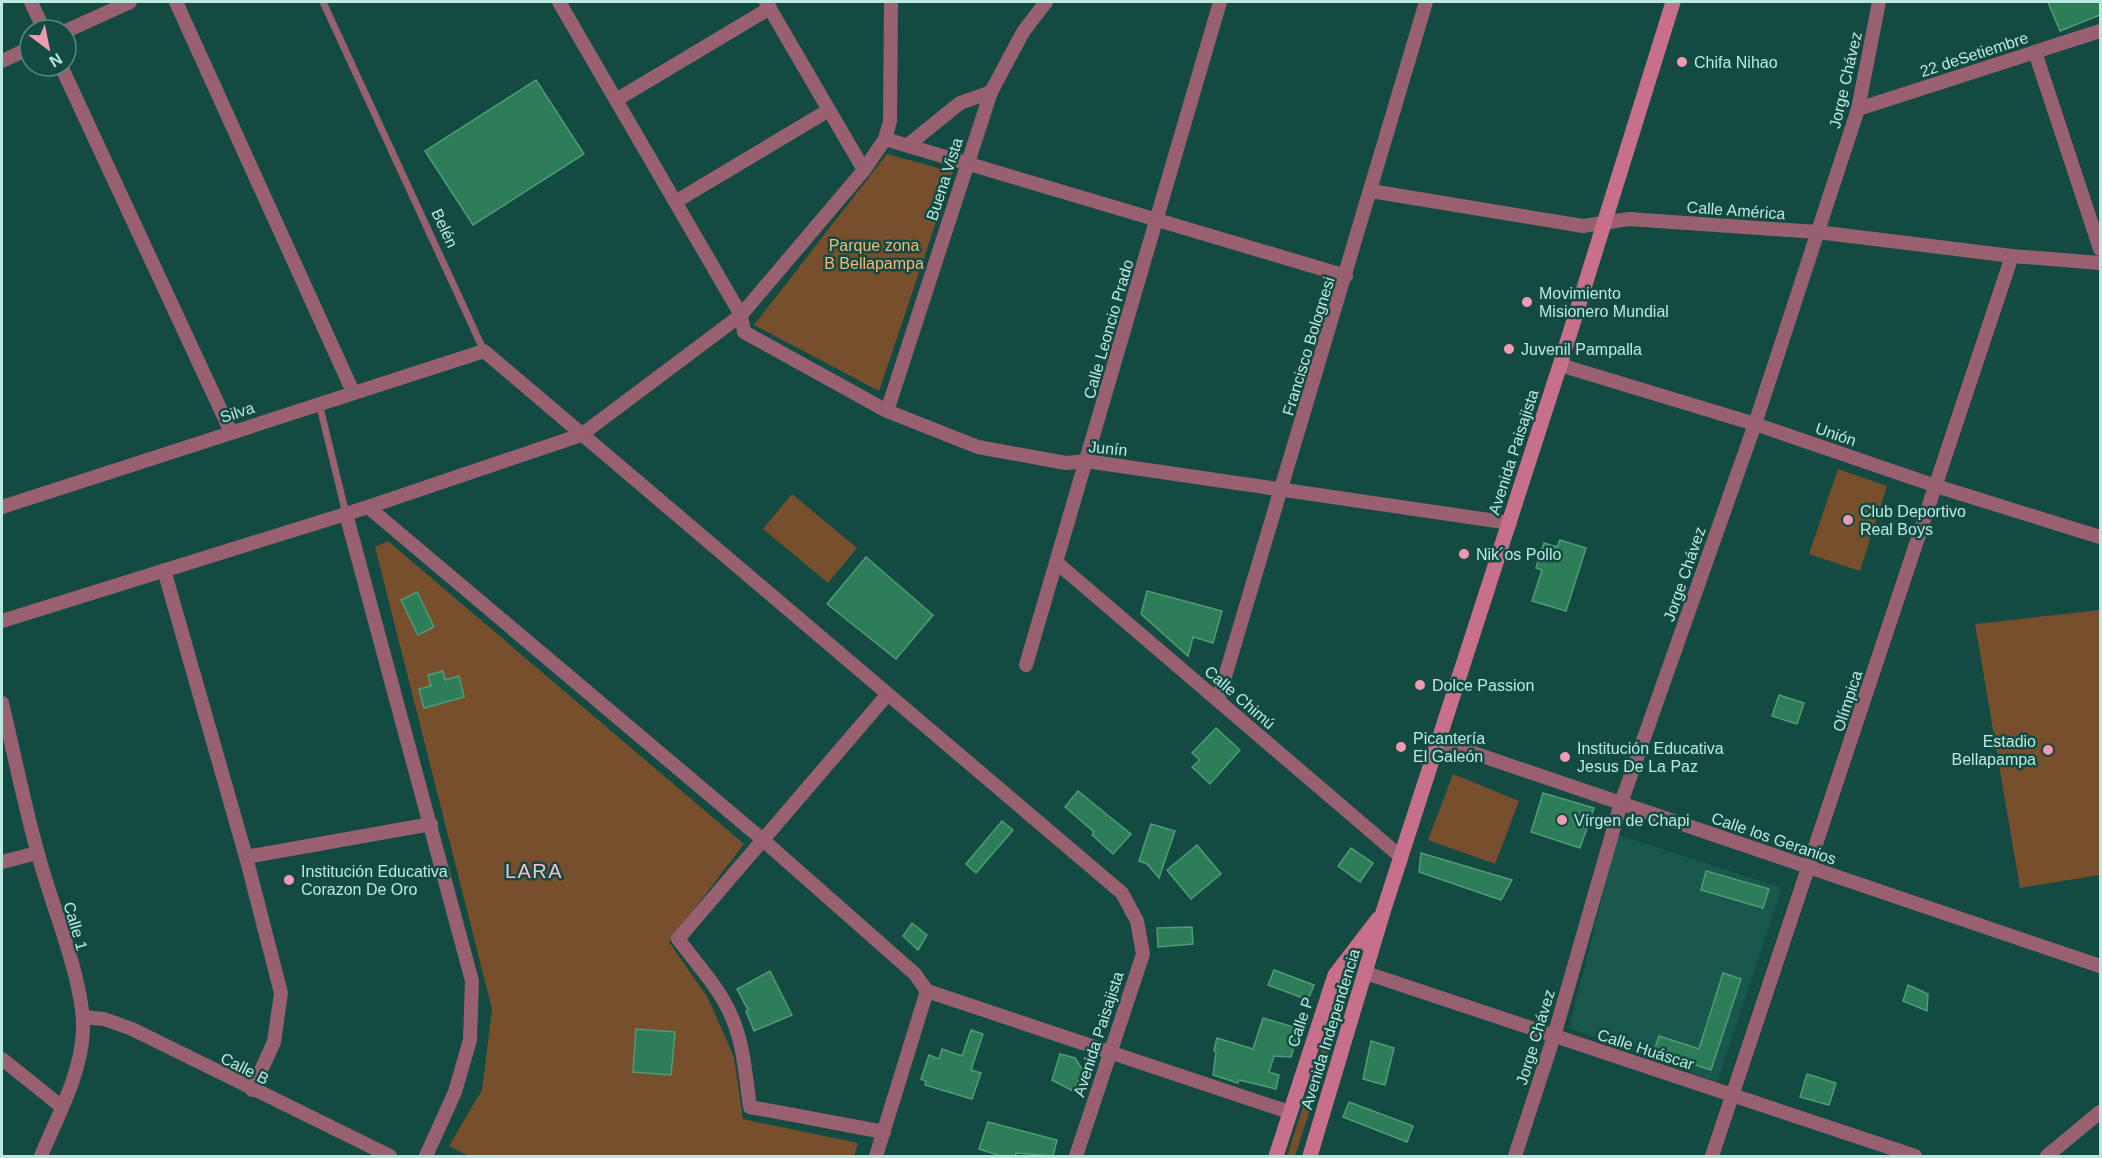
<svg xmlns="http://www.w3.org/2000/svg" width="2102" height="1158" font-family="Arial,sans-serif">
  <style>
    .built { fill: #1a584e }
    .green { fill: #774f2c }
    .building { fill: #2e7d59; stroke: #4f9c77; stroke-width: 1.5 }
    .lines { fill: none; stroke-linecap: round; stroke-linejoin: round }
    .lane { stroke: #986070; stroke-width: 7 }
    .street { stroke: #986070; stroke-width: 14 }
    .secondary { stroke: #c76f8b; stroke-width: 15 }
    .poi-dot { fill: #f19ab4; stroke: #134a41; stroke-width: 2 }
    .labels { text-anchor: middle; stroke-width: 5; stroke-linejoin: round; paint-order: stroke }
    .street-label { font-size: 16px; fill: #bce9df; stroke: #134a41 }
    .poi-label { font-size: 16px; fill: #bce9df; stroke: #134a41; text-anchor: start }
    .park-label { font-size: 16px; fill: #fbb479; stroke: #134a41 }
    .quarter-label { font-size: 20px; letter-spacing: 1.5px; fill: #febcce; stroke: #134a41 }
  </style>
  <rect width="100%" height="100%" fill="#134a41"/>
  <polygon class="built" points="1618,835 1782,888 1717,1082 1569,1028"/>
  <g class="green">
    <polygon points="887,154 953,172 879,391 754,325"/>
    <polygon points="1838,469 1887,486 1860,571 1809,554"/>
    <polygon points="792,494 857,548 828,583 763,529"/>
    <polygon points="388,541 744,844 669,942 708,998 734,1057 743,1119 858,1143 854,1156 469,1156 449,1146 482,1090 492,1009 375,547"/>
    <polygon points="2100,610 2100,875 2020,888 1975,624"/>
    <polygon points="1453,774 1519,801 1495,864 1428,840"/>
    <polygon points="1339,995 1346,998 1295,1156 1287,1156"/>
  </g>
  <g class="building">
    <polygon points="2048,2 2100,2 2100,15 2060,31"/>
    <polygon points="536,80 584,154 473,225 425,151"/>
    <polygon points="1560,540 1586,548 1566,611 1532,601 1542,570 1536,568 1544,543 1557,547"/>
    <polygon points="866,557 933,615 896,659 827,604"/>
    <polygon points="1147,591 1222,611 1213,643 1193,637 1188,656 1141,614"/>
    <polygon points="417,592 434,627 418,635 401,600"/>
    <polygon points="443,671 445,680 459,676 464,697 424,708 419,689 431,686 428,675"/>
    <polygon points="1779,695 1804,703 1797,724 1772,716"/>
    <polygon points="1216,728 1240,750 1210,784 1192,767 1200,760 1192,753"/>
    <polygon points="1078,791 1131,834 1113,854 1092,835 1094,832 1065,807"/>
    <polygon points="1543,793 1594,808 1580,848 1531,832"/>
    <polygon points="1002,821 1013,830 976,873 966,864"/>
    <polygon points="1151,824 1175,831 1159,878 1147,864 1139,861"/>
    <polygon points="1197,845 1221,874 1191,899 1167,870"/>
    <polygon points="1351,848 1373,863 1360,882 1338,866"/>
    <polygon points="1421,853 1512,880 1501,900 1419,872"/>
    <polygon points="1706,871 1769,889 1763,908 1701,890"/>
    <polygon points="912,923 927,935 918,950 903,936"/>
    <polygon points="1192,927 1193,944 1158,947 1157,928"/>
    <polygon points="1274,970 1314,985 1308,1000 1268,985"/>
    <polygon points="770,971 792,1015 754,1031 746,1011 748,1010 737,989"/>
    <polygon points="1723,973 1741,979 1711,1070 1654,1051 1659,1036 1699,1049"/>
    <polygon points="1908,985 1928,994 1927,1011 1903,1001"/>
    <polygon points="1263,1018 1300,1029 1291,1057 1274,1056 1269,1072 1279,1075 1276,1089 1239,1080 1238,1083 1213,1075 1216,1053 1214,1050 1217,1038 1253,1049"/>
    <polygon points="636,1029 675,1032 671,1075 633,1072"/>
    <polygon points="971,1030 983,1034 971,1070 981,1073 972,1099 925,1085 926,1081 921,1079 929,1055 939,1059 942,1049 962,1056"/>
    <polygon points="1371,1041 1394,1048 1385,1085 1363,1079"/>
    <polygon points="1060,1054 1075,1058 1084,1072 1073,1091 1052,1080"/>
    <polygon points="1807,1074 1836,1083 1829,1105 1800,1097"/>
    <polygon points="1349,1102 1413,1126 1407,1142 1343,1117"/>
    <polygon points="988,1122 1057,1140 1053,1156 1016,1153 1015,1156 1001,1156 979,1149"/>
  </g>
  <g class="lines">
    <g class="lane">
      <polyline points="323,2 484,351"/>
      <polyline points="319,403 346,514"/>
    </g>
    <g class="street">
      <polyline points="31,2 44,30"/>
      <polyline points="176,2 353,392"/>
      <polyline points="559,2 741,315 744,332 887,411 978,447 1066,463 1086,461 1510,523"/>
      <polyline points="766,2 864,170"/>
      <polyline points="66,31 130,2"/>
      <polyline points="2035,52 2100,249"/>
      <polyline points="2,61 30,48"/>
      <polyline points="61,66 231,432"/>
      <polyline points="616,100 770,8"/>
      <polyline points="1858,109 2100,31"/>
      <polyline points="885,139 1346,276"/>
      <polyline points="908,145 960,103 991,92"/>
      <polyline points="1371,191 1583,226 1629,219 1817,232 2012,256 2100,263"/>
      <polyline points="675,202 829,110"/>
      <polyline points="1560,365 1755,424 1936,486 2100,537"/>
      <polyline points="887,411 991,92 1023,32 1046,2"/>
      <polyline points="2,507 484,351 1122,893 1137,921 1143,954 1076,1156"/>
      <polyline points="368,507 763,840 915,974 927,991 876,1156"/>
      <polyline points="346,514 472,981 470,1040 455,1092 426,1156"/>
      <polyline points="1056,562 1401,857"/>
      <polyline points="164,570 246,857 281,993 274,1042 252,1090"/>
      <polyline points="2,621 368,507 581,435 741,315 864,170 885,139 890,121 891,2"/>
      <polyline points="1026,665 1220,2"/>
      <polyline points="1218,700 1426,2"/>
      <path d="M2 703C14 753 24 804 38 854 51 904 85 983 83 1031 81 1075 57 1117 41 1156"/>
      <polyline points="1438,741 2100,966"/>
      <polyline points="246,857 431,824"/>
      <polyline points="2,862 37,853"/>
      <polyline points="1366,973 1915,1156"/>
      <polyline points="927,991 1289,1112"/>
      <polyline points="83,1017 104,1019 132,1029 390,1156"/>
      <polyline points="2,1059 62,1107"/>
      <path d="M884 1132 750 1107C746 1079 744 1047 733 1020 722 991 697 964 678 939L887 695"/>
      <polyline points="1515,1156 1554,1036 1621,803 1755,424 1858,109 1879,2"/>
      <polyline points="1712,1156 2012,256"/>
      <polyline points="2047,1156 2100,1112"/>
    </g>
    <g class="secondary">
      <polyline points="1276,1156 1335,975 1378,919"/>
      <polyline points="1310,1156 1383,912 1560,365 1673,2"/>
    </g>
  </g>
  <g class="poi-dot">
    <circle cx="1682" cy="62" r="6"/>
    <circle cx="1527" cy="302" r="6"/>
    <circle cx="1509" cy="349" r="6"/>
    <circle cx="1848" cy="520" r="6"/>
    <circle cx="1464" cy="554" r="6"/>
    <circle cx="1420" cy="685" r="6"/>
    <circle cx="1401" cy="747" r="6"/>
    <circle cx="2048" cy="750" r="6"/>
    <circle cx="1565" cy="757" r="6"/>
    <circle cx="1562" cy="820" r="6"/>
    <circle cx="289" cy="880" r="6"/>
  </g>
  <g class="labels">
    <g class="street-label">
      <text transform="translate(1974 54) rotate(-18)" y="6">22 deSetiembre</text>
      <text transform="translate(1845 80) rotate(-77)" y="6">Jorge Chávez</text>
      <text transform="translate(944 179) rotate(-72)" y="6">Buena Vista</text>
      <text transform="translate(1736 210) rotate(4)" y="6">Calle América</text>
      <text transform="translate(445 228) rotate(65)" y="6">Belén</text>
      <text transform="translate(1108 329) rotate(-74)" y="6">Calle Leoncio Prado</text>
      <text transform="translate(1308 346) rotate(-73)" y="6">Francisco Bolognesi</text>
      <text transform="translate(237 412) rotate(-18)" y="6">Silva</text>
      <text transform="translate(1836 434) rotate(19)" y="6">Unión</text>
      <text transform="translate(1108 448) rotate(6)" y="6">Junín</text>
      <text transform="translate(1513 452) rotate(-72)" y="6">Avenida Paisajista</text>
      <text transform="translate(1684 574) rotate(-71)" y="6">Jorge Chávez</text>
      <text transform="translate(1240 697) rotate(41)" y="6">Calle Chimú</text>
      <text transform="translate(1847 701) rotate(-72)" y="6">Olímpica</text>
      <text transform="translate(1774 838) rotate(19)" y="6">Calle los Geranios</text>
      <text transform="translate(76 926) rotate(74)" y="6">Calle 1</text>
      <text transform="translate(1300 1022) rotate(-72)" y="6">Calle P</text>
      <text transform="translate(1330 1029) rotate(-73)" y="6">Avenida Independencia</text>
      <text transform="translate(1098 1034) rotate(-72)" y="6">Avenida Paisajista</text>
      <text transform="translate(1535 1037) rotate(-73)" y="6">Jorge Chávez</text>
      <text transform="translate(1646 1049) rotate(18)" y="6">Calle Huáscar</text>
      <text transform="translate(245 1068) rotate(27)" y="6">Calle B</text>
    </g>
    <g class="poi-label">
      <text x="1694" y="68">Chifa Nihao</text>
      <text x="1539" y="299">Movimiento<tspan x="1539" dy="18">Misionero Mundial</tspan></text>
      <text x="1521" y="355">Juvenil Pampalla</text>
      <text x="1860" y="517">Club Deportivo<tspan x="1860" dy="18">Real Boys</tspan></text>
      <text x="1476" y="560">Nik´os Pollo</text>
      <text x="1432" y="691">Dolce Passion</text>
      <text x="1413" y="744">Picantería<tspan x="1413" dy="18">El Galeón</tspan></text>
      <text x="2036" y="747" text-anchor="end">Estadio<tspan x="2036" dy="18">Bellapampa</tspan></text>
      <text x="1577" y="754">Institución Educativa<tspan x="1577" dy="18">Jesus De La Paz</tspan></text>
      <text x="1574" y="826">Vírgen de Chapi</text>
      <text x="301" y="877">Institución Educativa<tspan x="301" dy="18">Corazon De Oro</tspan></text>
    </g>
    <g class="park-label">
      <text x="874" y="251">Parque zona<tspan x="874" dy="18">B Bellapampa</tspan></text>
    </g>
    <g class="quarter-label">
      <text x="534" y="878">LARA</text>
    </g>
  </g>
  <rect width="2102" height="1158" fill="none" stroke="#bce9df" stroke-width="6"/>
  <g transform="translate(48 48) rotate(148)"><circle r="28" fill="#134a41" stroke="#578a80" stroke-width="1.5"/>
  <path d="M0-4.5L10 22L0 15L-10 22Z" fill="#f19ab4"/>
  <text y="-9" font-size="16" font-weight="bold" text-anchor="middle" fill="#bce9df">N</text>
  </g>
</svg>
